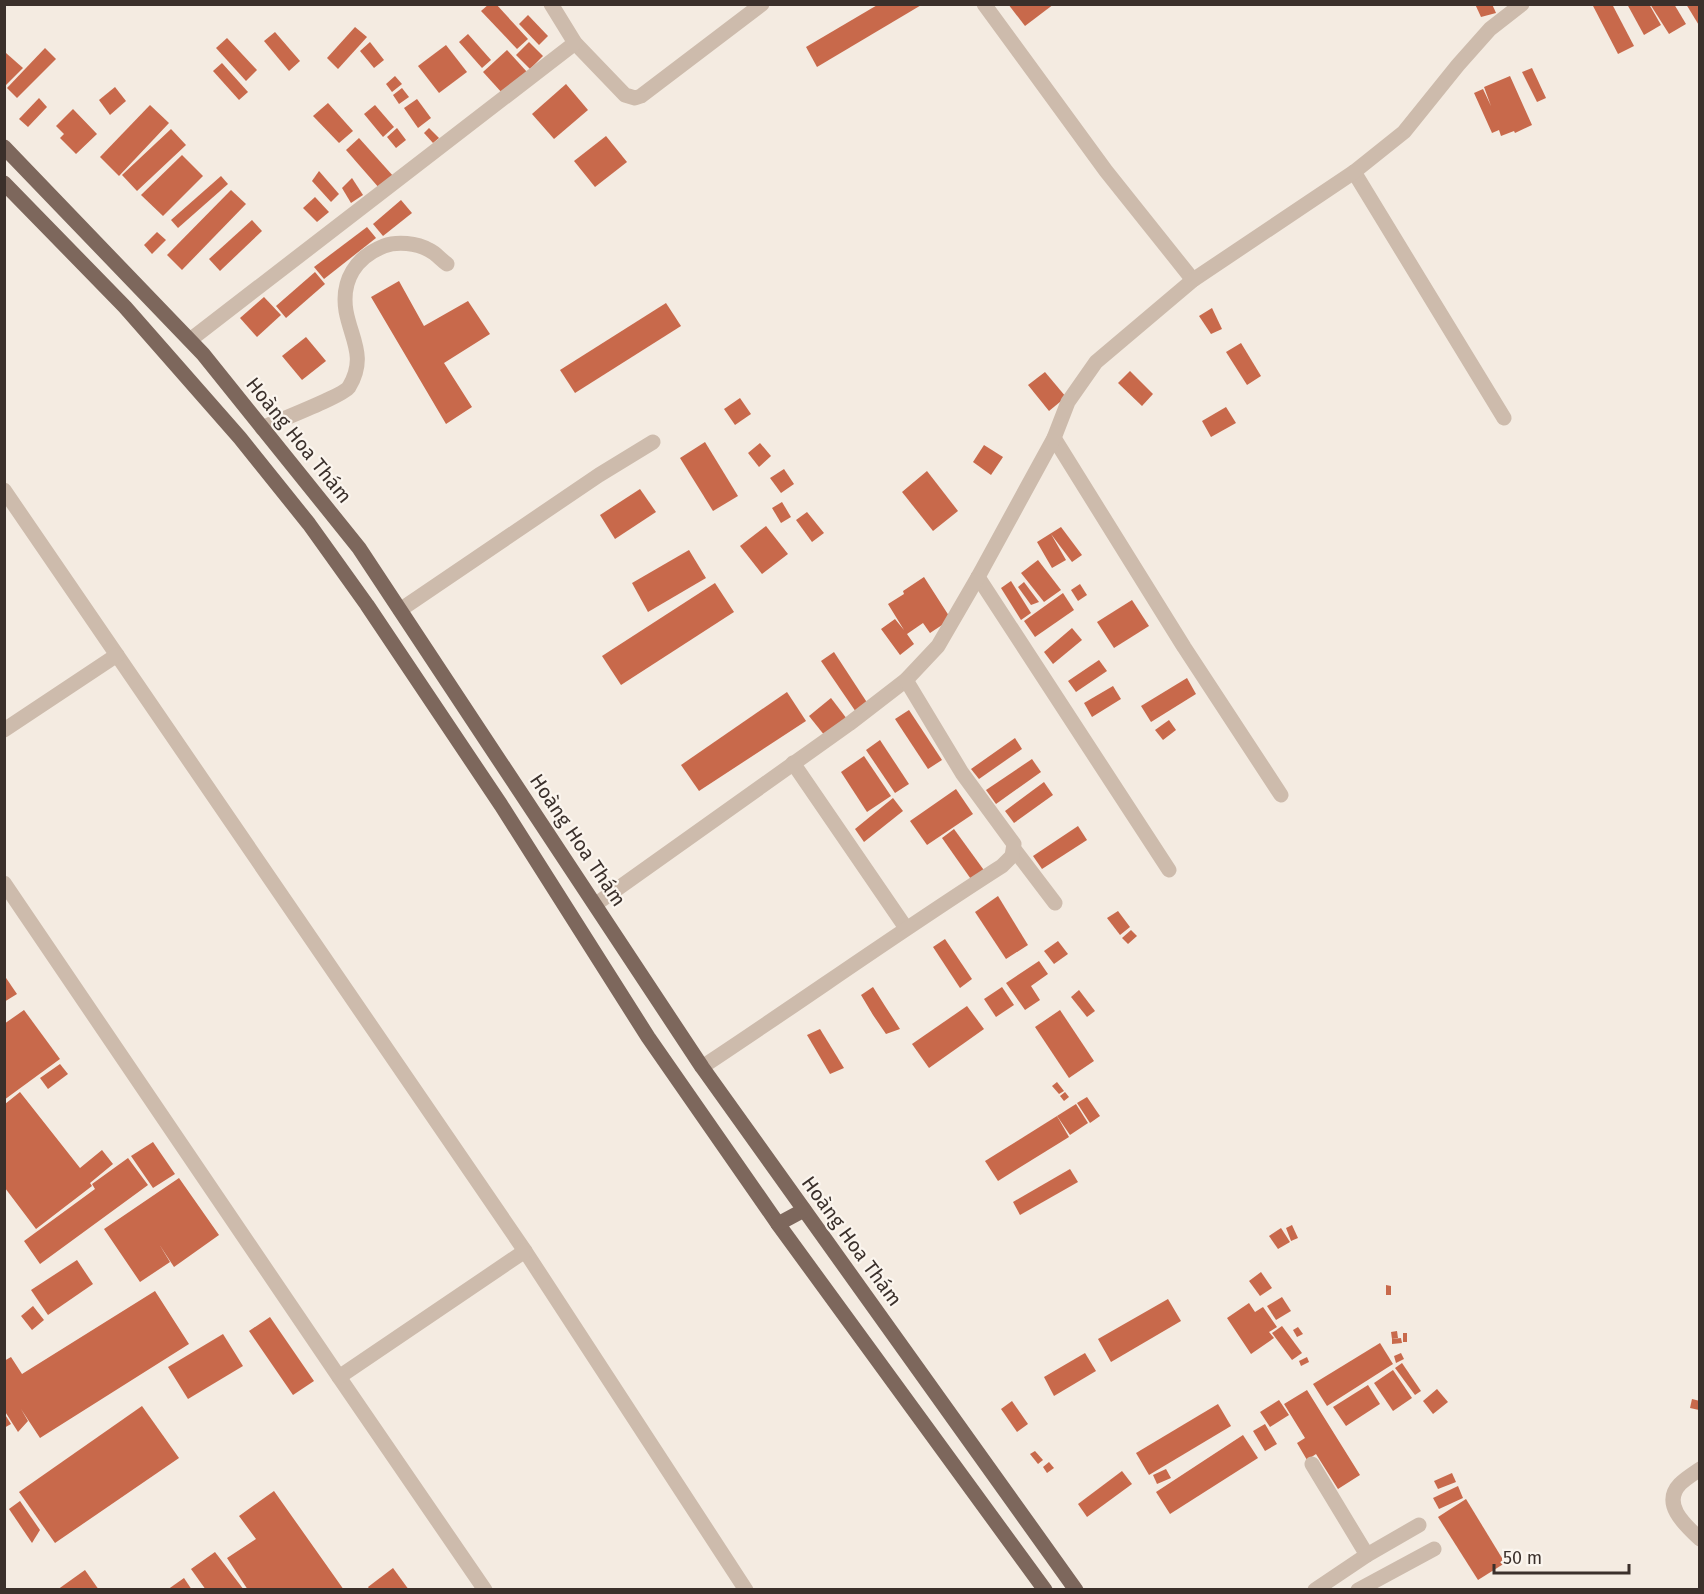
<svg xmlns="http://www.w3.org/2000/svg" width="1704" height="1594" font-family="'Fira Sans',sans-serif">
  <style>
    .building { fill: #c8694b }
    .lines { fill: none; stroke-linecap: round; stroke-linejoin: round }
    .minor { stroke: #cdbbac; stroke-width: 15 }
    .major { stroke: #7d675c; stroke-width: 15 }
    .labels { text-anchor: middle; stroke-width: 4.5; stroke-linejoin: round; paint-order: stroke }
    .street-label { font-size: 20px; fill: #3b302b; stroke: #fbf5ee }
  </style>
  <rect width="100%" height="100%" fill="#f4ebe1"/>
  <g class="building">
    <polygon points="489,4 496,4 528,39 517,49 481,11"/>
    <polygon points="879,4 923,4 817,67 806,47"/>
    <polygon points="1008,4 1054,4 1025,26"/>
    <polygon points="1475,4 1492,4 1496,13 1481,17"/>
    <polygon points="1592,4 1612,4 1634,46 1618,54"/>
    <polygon points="1627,4 1649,4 1661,25 1644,35"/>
    <polygon points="1650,4 1674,4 1686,24 1669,34"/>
    <polygon points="1686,4 1700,4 1700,27"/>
    <polygon points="528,15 548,36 539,45 519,24"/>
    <polygon points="355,27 367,37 338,69 327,58"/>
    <polygon points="275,32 300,61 289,71 264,41"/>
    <polygon points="468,34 491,60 482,68 459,42"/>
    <polygon points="227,38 257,70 246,81 216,48"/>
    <polygon points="370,42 384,60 374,68 360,51"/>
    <polygon points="529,42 543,56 530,69 516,55"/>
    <polygon points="446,45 467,72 439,93 418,66"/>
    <polygon points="45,48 56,59 17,98 7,88"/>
    <polygon points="507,50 527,72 503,94 483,72"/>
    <polygon points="6,53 23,68 4,87 4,54"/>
    <polygon points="222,63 248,92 239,100 213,71"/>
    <polygon points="1532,68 1546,98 1537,102 1522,72"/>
    <polygon points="395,76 402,84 392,92 386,84"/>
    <polygon points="1510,76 1532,125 1515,133 1514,131 1501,136 1499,130 1492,133 1474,93 1483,89 1491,106 1484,87"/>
    <polygon points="566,84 588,110 554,139 532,114"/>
    <polygon points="115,87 126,101 110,115 99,100"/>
    <polygon points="402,88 409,97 399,104 393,95"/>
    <polygon points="39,98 47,107 28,127 19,119"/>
    <polygon points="417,99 431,118 418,128 404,108"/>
    <polygon points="328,103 353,131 339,143 313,116"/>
    <polygon points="150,105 169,123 119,176 100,157"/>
    <polygon points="375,105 394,127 383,137 364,114"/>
    <polygon points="73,109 97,134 76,154 60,138 64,134 56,126"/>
    <polygon points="397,128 406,140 396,148 387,137"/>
    <polygon points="429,128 439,138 433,143 424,133"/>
    <polygon points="171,129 186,145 137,191 122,175"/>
    <polygon points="606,136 627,162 595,187 574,161"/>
    <polygon points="359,138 394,177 380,189 346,150"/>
    <polygon points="182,155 203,176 163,216 141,195"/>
    <polygon points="319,171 339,194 331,202 312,181"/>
    <polygon points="221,176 228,184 178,228 171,220"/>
    <polygon points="352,178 363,195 351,203 342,188"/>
    <polygon points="231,190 246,204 182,270 167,255"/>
    <polygon points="315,197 329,212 317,222 303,208"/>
    <polygon points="401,200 412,213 383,236 373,224"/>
    <polygon points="252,220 262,231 220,271 209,259"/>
    <polygon points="367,227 376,238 324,279 314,267"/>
    <polygon points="157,232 166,240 152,254 144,245"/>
    <polygon points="315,272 325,284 286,318 276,306"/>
    <polygon points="399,281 424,326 468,301 490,334 444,363 472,407 446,424 371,297"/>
    <polygon points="264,297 281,315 257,337 240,318"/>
    <polygon points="666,303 681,326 575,393 560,370"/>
    <polygon points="1212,308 1222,329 1211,334 1199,316"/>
    <polygon points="306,337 326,361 302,380 282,356"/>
    <polygon points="1241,343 1261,376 1247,385 1226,352"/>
    <polygon points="1130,371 1153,394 1142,406 1118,383"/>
    <polygon points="1045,372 1066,397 1049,411 1028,385"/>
    <polygon points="740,398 751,414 735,425 724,409"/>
    <polygon points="1226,407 1236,423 1211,437 1202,421"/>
    <polygon points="705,442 738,496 713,511 680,458"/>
    <polygon points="760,443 771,456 759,467 748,453"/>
    <polygon points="984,445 1003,457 991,475 973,462"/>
    <polygon points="784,469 794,484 781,493 770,478"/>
    <polygon points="927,471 958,511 933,531 902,492"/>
    <polygon points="640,489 656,512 615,539 600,515"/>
    <polygon points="782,502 791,517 781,523 772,508"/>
    <polygon points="807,512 824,533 812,542 796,520"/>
    <polygon points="766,526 788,554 762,574 740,546"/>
    <polygon points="1061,527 1082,555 1072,562 1051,534 1066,560 1052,568 1037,542"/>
    <polygon points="689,550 706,578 648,612 632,583"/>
    <polygon points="1038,560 1061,590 1044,602 1021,573"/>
    <polygon points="924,577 951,619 930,633 923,623 907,634 914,644 900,655 881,629 895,619 904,630 888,604 904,594 903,591"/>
    <polygon points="1011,581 1031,613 1021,620 1001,588"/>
    <polygon points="1024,582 1039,602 1031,605 1018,587"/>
    <polygon points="715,583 734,612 621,685 602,656"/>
    <polygon points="1080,584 1087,595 1078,601 1071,590"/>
    <polygon points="1063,593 1074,610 1035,637 1024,621"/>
    <polygon points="1132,600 1149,626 1114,648 1097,622"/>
    <polygon points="1072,628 1082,640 1053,664 1044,652"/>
    <polygon points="834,652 868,704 856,712 821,661"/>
    <polygon points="1099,660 1107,671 1076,692 1068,681"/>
    <polygon points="1187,678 1196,694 1151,722 1141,706"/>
    <polygon points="1113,686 1121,699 1092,717 1084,703"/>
    <polygon points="787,692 806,721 699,791 681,765"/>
    <polygon points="831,698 847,719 825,736 809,716"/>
    <polygon points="909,710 942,760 928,769 895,719"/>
    <polygon points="1169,720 1176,730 1163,740 1155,730"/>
    <polygon points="1015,738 1022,749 979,779 971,769"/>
    <polygon points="880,740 909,784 895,793 866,750"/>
    <polygon points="864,756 891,796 867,812 841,772"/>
    <polygon points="1032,759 1041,772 996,804 986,790"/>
    <polygon points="1044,782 1053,795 1014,823 1005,811"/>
    <polygon points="956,789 973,814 927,845 910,821"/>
    <polygon points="893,798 903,811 864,842 855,829"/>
    <polygon points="1078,826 1087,840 1042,869 1033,856"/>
    <polygon points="954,829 986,873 973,882 942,838"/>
    <polygon points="998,896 1028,945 1006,959 975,912"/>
    <polygon points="1118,911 1130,927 1120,935 1107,918"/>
    <polygon points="1131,930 1137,936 1128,944 1122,938"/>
    <polygon points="945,939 972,979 960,988 933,947"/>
    <polygon points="1058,941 1068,954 1054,964 1044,951"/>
    <polygon points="1039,961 1048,974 1031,986 1040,1000 1025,1010 1006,983"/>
    <polygon points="4,975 17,994 4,1002"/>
    <polygon points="873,987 885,1006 900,1029 886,1034 873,1015 861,995"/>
    <polygon points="1002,987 1014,1005 996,1017 984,999"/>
    <polygon points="1079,990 1095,1011 1087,1017 1071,997"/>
    <polygon points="967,1006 984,1029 929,1068 912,1044"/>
    <polygon points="24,1010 60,1059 4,1100 4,1024"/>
    <polygon points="1060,1010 1094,1061 1069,1078 1035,1027"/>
    <polygon points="820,1029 844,1068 830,1074 807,1035"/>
    <polygon points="60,1064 68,1074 48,1089 40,1078"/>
    <polygon points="1057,1082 1064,1091 1059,1094 1052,1086"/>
    <polygon points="20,1092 80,1168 102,1150 113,1164 90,1183 92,1186 36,1229 5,1188 5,1104"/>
    <polygon points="1065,1092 1069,1097 1064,1101 1060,1096"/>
    <polygon points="1087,1097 1100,1116 1090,1123 1077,1103"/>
    <polygon points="1076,1104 1088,1123 1070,1135 1057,1116"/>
    <polygon points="1057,1116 1069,1137 998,1181 985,1161"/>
    <polygon points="153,1142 175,1174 153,1188 131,1156"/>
    <polygon points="128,1158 148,1185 40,1264 24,1241 95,1189 92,1184"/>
    <polygon points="1070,1169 1078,1182 1020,1215 1013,1202"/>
    <polygon points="179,1178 219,1235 174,1267 159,1244 170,1262 140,1282 104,1229"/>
    <polygon points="1292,1225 1298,1238 1291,1241 1286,1228"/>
    <polygon points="1281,1228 1290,1242 1278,1249 1269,1236"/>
    <polygon points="77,1260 93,1284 48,1315 31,1290"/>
    <polygon points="1261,1272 1272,1288 1260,1296 1249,1281"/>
    <polygon points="1386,1285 1391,1286 1391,1295 1386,1295"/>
    <polygon points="155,1291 189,1344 40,1438 21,1409 28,1421 18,1432 4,1410 4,1361 11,1357 22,1374"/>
    <polygon points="1282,1297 1291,1311 1276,1320 1267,1306"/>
    <polygon points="1168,1299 1181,1321 1111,1362 1098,1339"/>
    <polygon points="1249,1303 1255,1312 1263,1307 1277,1327 1269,1332 1274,1338 1251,1354 1227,1318"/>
    <polygon points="33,1306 44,1320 32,1330 21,1316"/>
    <polygon points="270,1317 314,1381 293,1395 249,1331"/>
    <polygon points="1282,1326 1302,1353 1292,1360 1272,1333"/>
    <polygon points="1298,1327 1303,1334 1297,1337 1293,1330"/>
    <polygon points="1397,1331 1398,1338 1392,1339 1391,1332"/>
    <rect x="1403" y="1333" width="4" height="9"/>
    <polygon points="223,1334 243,1366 188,1399 168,1367"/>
    <polygon points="1401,1338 1402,1343 1392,1344 1392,1339"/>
    <polygon points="1380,1343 1393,1364 1327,1406 1313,1384"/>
    <polygon points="1085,1353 1096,1371 1054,1396 1044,1377"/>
    <polygon points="1401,1353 1404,1359 1396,1363 1394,1356"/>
    <polygon points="1307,1357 1309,1362 1301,1366 1299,1361"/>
    <polygon points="1402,1363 1421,1391 1415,1395 1395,1368"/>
    <polygon points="1393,1370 1412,1398 1393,1411 1374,1383"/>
    <polygon points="1368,1385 1380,1404 1346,1426 1333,1407"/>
    <polygon points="1437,1389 1448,1402 1433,1414 1423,1401"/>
    <polygon points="1307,1390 1360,1475 1338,1489 1316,1454 1307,1460 1297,1443 1305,1438 1284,1404"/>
    <polygon points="1692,1399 1700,1401 1699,1410 1690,1408"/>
    <polygon points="1279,1400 1289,1415 1270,1427 1260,1412"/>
    <polygon points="1012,1401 1028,1424 1017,1432 1001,1409"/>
    <polygon points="1218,1404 1231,1426 1149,1475 1136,1453"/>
    <polygon points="142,1406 179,1458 55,1543 19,1492"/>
    <polygon points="4,1413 11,1424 4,1428"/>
    <polygon points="1265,1424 1277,1444 1265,1451 1253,1431"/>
    <polygon points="1243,1435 1258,1458 1170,1514 1156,1492"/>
    <polygon points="1035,1451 1043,1460 1038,1464 1030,1454"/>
    <polygon points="1049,1462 1054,1468 1047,1473 1043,1467"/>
    <polygon points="1166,1469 1171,1478 1157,1484 1153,1475"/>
    <polygon points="1122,1471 1132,1484 1087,1517 1078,1504"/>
    <polygon points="1452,1473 1456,1482 1438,1489 1434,1481"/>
    <polygon points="1458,1486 1463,1498 1439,1509 1433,1498"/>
    <polygon points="274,1491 344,1590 248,1590 227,1558 256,1539 239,1516"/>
    <polygon points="1466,1499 1505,1563 1478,1580 1438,1517"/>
    <polygon points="20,1501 40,1530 32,1543 9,1509"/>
    <polygon points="215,1552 244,1590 206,1590 191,1569"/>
    <polygon points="393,1568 409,1590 370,1590 368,1587"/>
    <polygon points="85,1570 99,1590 57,1590"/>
    <polygon points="184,1578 192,1590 167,1590"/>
  </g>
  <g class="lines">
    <g class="minor">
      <polyline points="551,4 575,43 625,95 635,98 641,96 762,4"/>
      <polyline points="984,4 1106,171 1193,280"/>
      <polyline points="1354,172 1504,418"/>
      <polyline points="190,340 575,43"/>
      <path d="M262 428C277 421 343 396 349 387 367 357 351 339 346 311 341 280 356 257 384 246 397 241 417 243 429 250 436 253 441 260 447 264"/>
      <polyline points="1054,438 1184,647 1281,795"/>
      <polyline points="4,490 525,1251 746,1590"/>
      <polyline points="978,577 1169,870"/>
      <polyline points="400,610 599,475 653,442"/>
      <polyline points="4,730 117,655"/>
      <polyline points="793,763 906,928"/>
      <polyline points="1014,849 1055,903"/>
      <polyline points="4,883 339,1377 485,1590"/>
      <polyline points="596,904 849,724 906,680 938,646 978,577 1054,438 1068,402 1096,362 1193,280 1354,172 1404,132 1458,65 1490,29 1522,4"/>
      <path d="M702 1067C802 1001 900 931 1002 866L1012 856 1014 844 962 773 906 680"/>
      <polyline points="339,1377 525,1251"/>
      <polyline points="1312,1464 1367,1555"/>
      <path d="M1700 1469C1693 1474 1686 1478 1680 1484 1661 1504 1685 1525 1700 1539"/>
      <polyline points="1315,1590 1367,1555 1419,1525"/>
      <polyline points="1358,1590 1434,1549"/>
    </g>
    <g class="major">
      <polyline points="4,147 203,354 359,548 702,1067 1076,1590"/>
      <polyline points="4,183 125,307 240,438 309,524 367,605 501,805 648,1037 778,1224 1045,1590"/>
      <polyline points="778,1224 804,1210"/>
    </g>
  </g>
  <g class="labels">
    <g class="street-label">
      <text transform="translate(299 440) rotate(51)" y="7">Hoàng Hoa Thám</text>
      <text transform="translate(578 840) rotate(56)" y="7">Hoàng Hoa Thám</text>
      <text transform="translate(852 1241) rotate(54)" y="7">Hoàng Hoa Thám</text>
    </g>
  </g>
  <rect width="1704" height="1594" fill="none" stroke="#3b302b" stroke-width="12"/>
  <path d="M1494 1564v9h135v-9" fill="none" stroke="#3b302b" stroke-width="3"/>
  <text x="1503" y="1564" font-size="18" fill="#3b302b" stroke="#fbf5ee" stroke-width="4.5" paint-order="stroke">50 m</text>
</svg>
